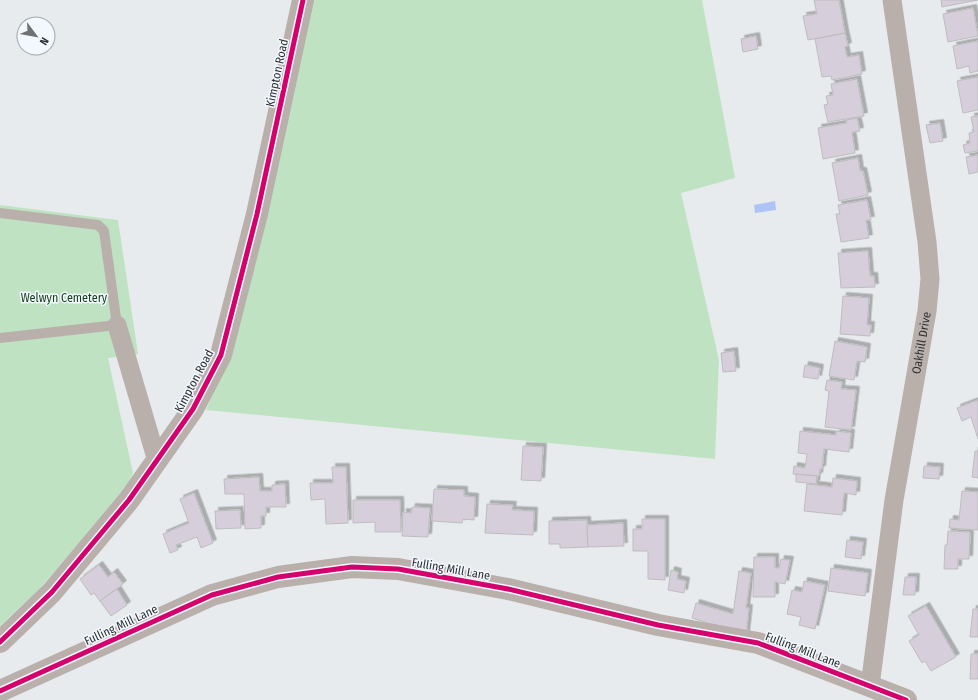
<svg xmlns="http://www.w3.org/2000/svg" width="978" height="700" font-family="'Fira Sans Condensed',sans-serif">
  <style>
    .green { fill: #bfe2c3 }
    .water { fill: #adc4f4 }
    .building { fill: #d6cedb; stroke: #bdbdbf; filter: url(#shadow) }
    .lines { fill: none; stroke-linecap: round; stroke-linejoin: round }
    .service { stroke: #b9b0ac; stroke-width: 10 }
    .minor { stroke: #b9b0ac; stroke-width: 19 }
    .tertiary { stroke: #b9b0ac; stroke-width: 22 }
    .cycleway-casing { stroke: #f2f8fe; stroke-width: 8 }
    .cycleway { stroke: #d6006c; stroke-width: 5 }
    .labels { text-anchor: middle; stroke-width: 3; stroke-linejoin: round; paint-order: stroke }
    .street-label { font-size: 12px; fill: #2e3032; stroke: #f2f8fe }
    .park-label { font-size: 12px; fill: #133f19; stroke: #f2f8fe }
  </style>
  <defs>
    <filter id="shadow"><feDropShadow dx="3.5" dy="-3.5" stdDeviation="0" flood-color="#0004"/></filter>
  </defs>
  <rect width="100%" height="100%" fill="#e8ebed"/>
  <g class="green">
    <polygon points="308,0 702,0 735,178 681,193 719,360 715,459 206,410 226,362"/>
    <polygon points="0,205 118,220 138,354 108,358 133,473 124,493 40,588 0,626"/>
  </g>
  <polygon class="water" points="775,201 776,210 755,213 754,205"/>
  <g class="building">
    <polygon points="814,0 839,0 845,33 808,40 803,16 817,14"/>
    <polygon points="941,0 978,0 942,7"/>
    <polygon points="973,8 978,36 948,42 943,14"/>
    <polygon points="845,33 848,46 845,47 847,57 859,55 862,74 832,80 831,76 822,77 815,39"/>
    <polygon points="756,36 758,49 743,52 741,39"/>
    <polygon points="978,41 978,71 970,73 969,66 957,69 953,46"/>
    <polygon points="978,77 978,110 963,113 957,81"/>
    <polygon points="857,79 864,116 828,122 824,105 828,104 826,96 833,95 831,84"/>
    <polygon points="978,116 978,151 965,153 963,145 970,143 969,133 974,132 971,117"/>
    <polygon points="857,118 860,131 852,132 855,153 823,159 818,128 847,123 846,120"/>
    <polygon points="940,123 943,141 930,143 926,125"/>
    <polygon points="978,155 978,172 969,174 966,157"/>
    <polygon points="858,158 860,171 863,171 868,195 839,201 832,163"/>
    <polygon points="867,200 871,220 866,220 869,238 841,242 836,214 840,214 838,205"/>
    <polygon points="868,251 870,276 874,276 875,287 841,288 838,253"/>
    <polygon points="843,296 869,298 867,325 871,325 870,336 840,334"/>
    <polygon points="835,341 867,347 865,362 857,361 854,380 829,376"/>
    <polygon points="734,351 736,371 723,372 721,353"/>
    <polygon points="805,365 820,368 818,379 803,377"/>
    <polygon points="827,380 842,382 841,389 856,390 851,430 825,427 829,391 825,390"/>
    <polygon points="978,400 978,439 971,417 962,421 957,408"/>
    <polygon points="800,431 836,435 836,431 851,433 849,452 824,449 822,469 820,469 819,476 793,474 794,466 805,468 807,454 798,453"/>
    <polygon points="523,446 543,447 541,481 521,480"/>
    <polygon points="975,451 978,451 978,478 972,477"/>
    <polygon points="924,466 940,467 939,479 923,478"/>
    <polygon points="332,467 346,467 348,523 326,524 325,499 311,500 310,483 333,483"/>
    <polygon points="796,474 817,476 816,484 796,482"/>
    <polygon points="259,477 260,491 272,491 272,485 285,484 286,507 266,507 266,516 261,516 261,528 245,529 244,494 225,494 224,479"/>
    <polygon points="833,478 857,481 856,495 844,493 842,515 804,511 807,484 832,487"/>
    <polygon points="434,489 464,490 464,496 475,497 474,520 463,519 462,523 432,521"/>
    <polygon points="962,491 978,492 978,530 949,528 950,519 959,520"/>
    <polygon points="194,493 213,543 201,548 197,537 176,545 178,550 170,553 163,534 189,523 180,499"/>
    <polygon points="353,500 400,500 401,532 375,532 375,522 353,523"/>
    <polygon points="487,504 513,505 512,510 534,511 533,535 485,533"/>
    <polygon points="412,507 430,508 428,537 402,536 403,512 411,513"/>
    <polygon points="240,510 241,528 216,529 215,511"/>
    <polygon points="642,519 665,519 665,580 648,579 648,551 633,551 633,529 642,529"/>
    <polygon points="587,520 588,547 560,548 560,544 549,544 549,521"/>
    <polygon points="623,523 624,546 588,547 587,525"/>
    <polygon points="948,531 970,532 969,559 958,559 958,569 944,569 945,545 947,545"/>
    <polygon points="847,540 863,542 861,559 845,557"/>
    <polygon points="754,557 775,557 775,568 779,568 781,559 790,560 785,584 775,582 775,597 753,597"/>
    <polygon points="99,565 108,577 114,572 123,584 100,601 94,593 91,595 80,579"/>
    <polygon points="831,568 868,573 865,596 828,591"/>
    <polygon points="671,570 678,572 677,579 686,581 684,593 668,590"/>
    <polygon points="739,571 751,573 746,608 749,608 746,635 692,618 696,603 733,614"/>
    <polygon points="905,577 916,577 915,595 903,595"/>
    <polygon points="804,581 825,585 815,629 799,625 801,617 787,614 792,590 802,592"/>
    <polygon points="117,589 127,605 111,616 100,601"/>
    <polygon points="926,606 956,657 931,671 925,661 922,663 909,641 919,635 908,616"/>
    <polygon points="973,609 978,609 978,637 970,637"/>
    <polygon points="971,654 978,654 978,679 970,679"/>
  </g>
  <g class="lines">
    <polyline class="service" points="0,213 98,225 104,231 117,325 0,338"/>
    <g class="minor">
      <polyline points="117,325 157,461"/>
      <path id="s1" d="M870 686 894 500 927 311 930 279 927 242 892 0"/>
    </g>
    <g class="tertiary">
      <polyline points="0,642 52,592 129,500 193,409 221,355 257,214 303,0"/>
      <polyline points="0,691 212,595 278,577 352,567 398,569 508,589 658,625 758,643 906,700"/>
    </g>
    <g class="cycleway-casing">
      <g id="cycleway">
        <polyline points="0,642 52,592 129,500 193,409 221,355 257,214 303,0"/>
        <polyline points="0,691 212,595 278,577 352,567 398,569 508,589 658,625 758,643 906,700"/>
      </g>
    </g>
    <use href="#cycleway" class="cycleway"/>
  </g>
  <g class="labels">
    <g class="street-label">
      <text transform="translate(277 73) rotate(-78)" y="4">Kimpton Road</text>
      <text dy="4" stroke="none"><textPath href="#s1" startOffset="347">Oakhill Drive</textPath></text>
      <text transform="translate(194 381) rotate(-62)" y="4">Kimpton Road</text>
      <text transform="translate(451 569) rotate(10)" y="4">Fulling Mill Lane</text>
      <text transform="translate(121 625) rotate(-25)" y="4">Fulling Mill Lane</text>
      <text transform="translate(803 650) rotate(21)" y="4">Fulling Mill Lane</text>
    </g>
    <g class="park-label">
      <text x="64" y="302">Welwyn Cemetery</text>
    </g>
  </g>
  <g transform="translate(36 36) rotate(122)"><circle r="19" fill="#f2f8fe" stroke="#a4a8ac"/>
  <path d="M0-3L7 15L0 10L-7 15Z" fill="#6f7173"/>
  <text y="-6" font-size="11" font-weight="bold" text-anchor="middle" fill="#2e3032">N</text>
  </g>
</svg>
